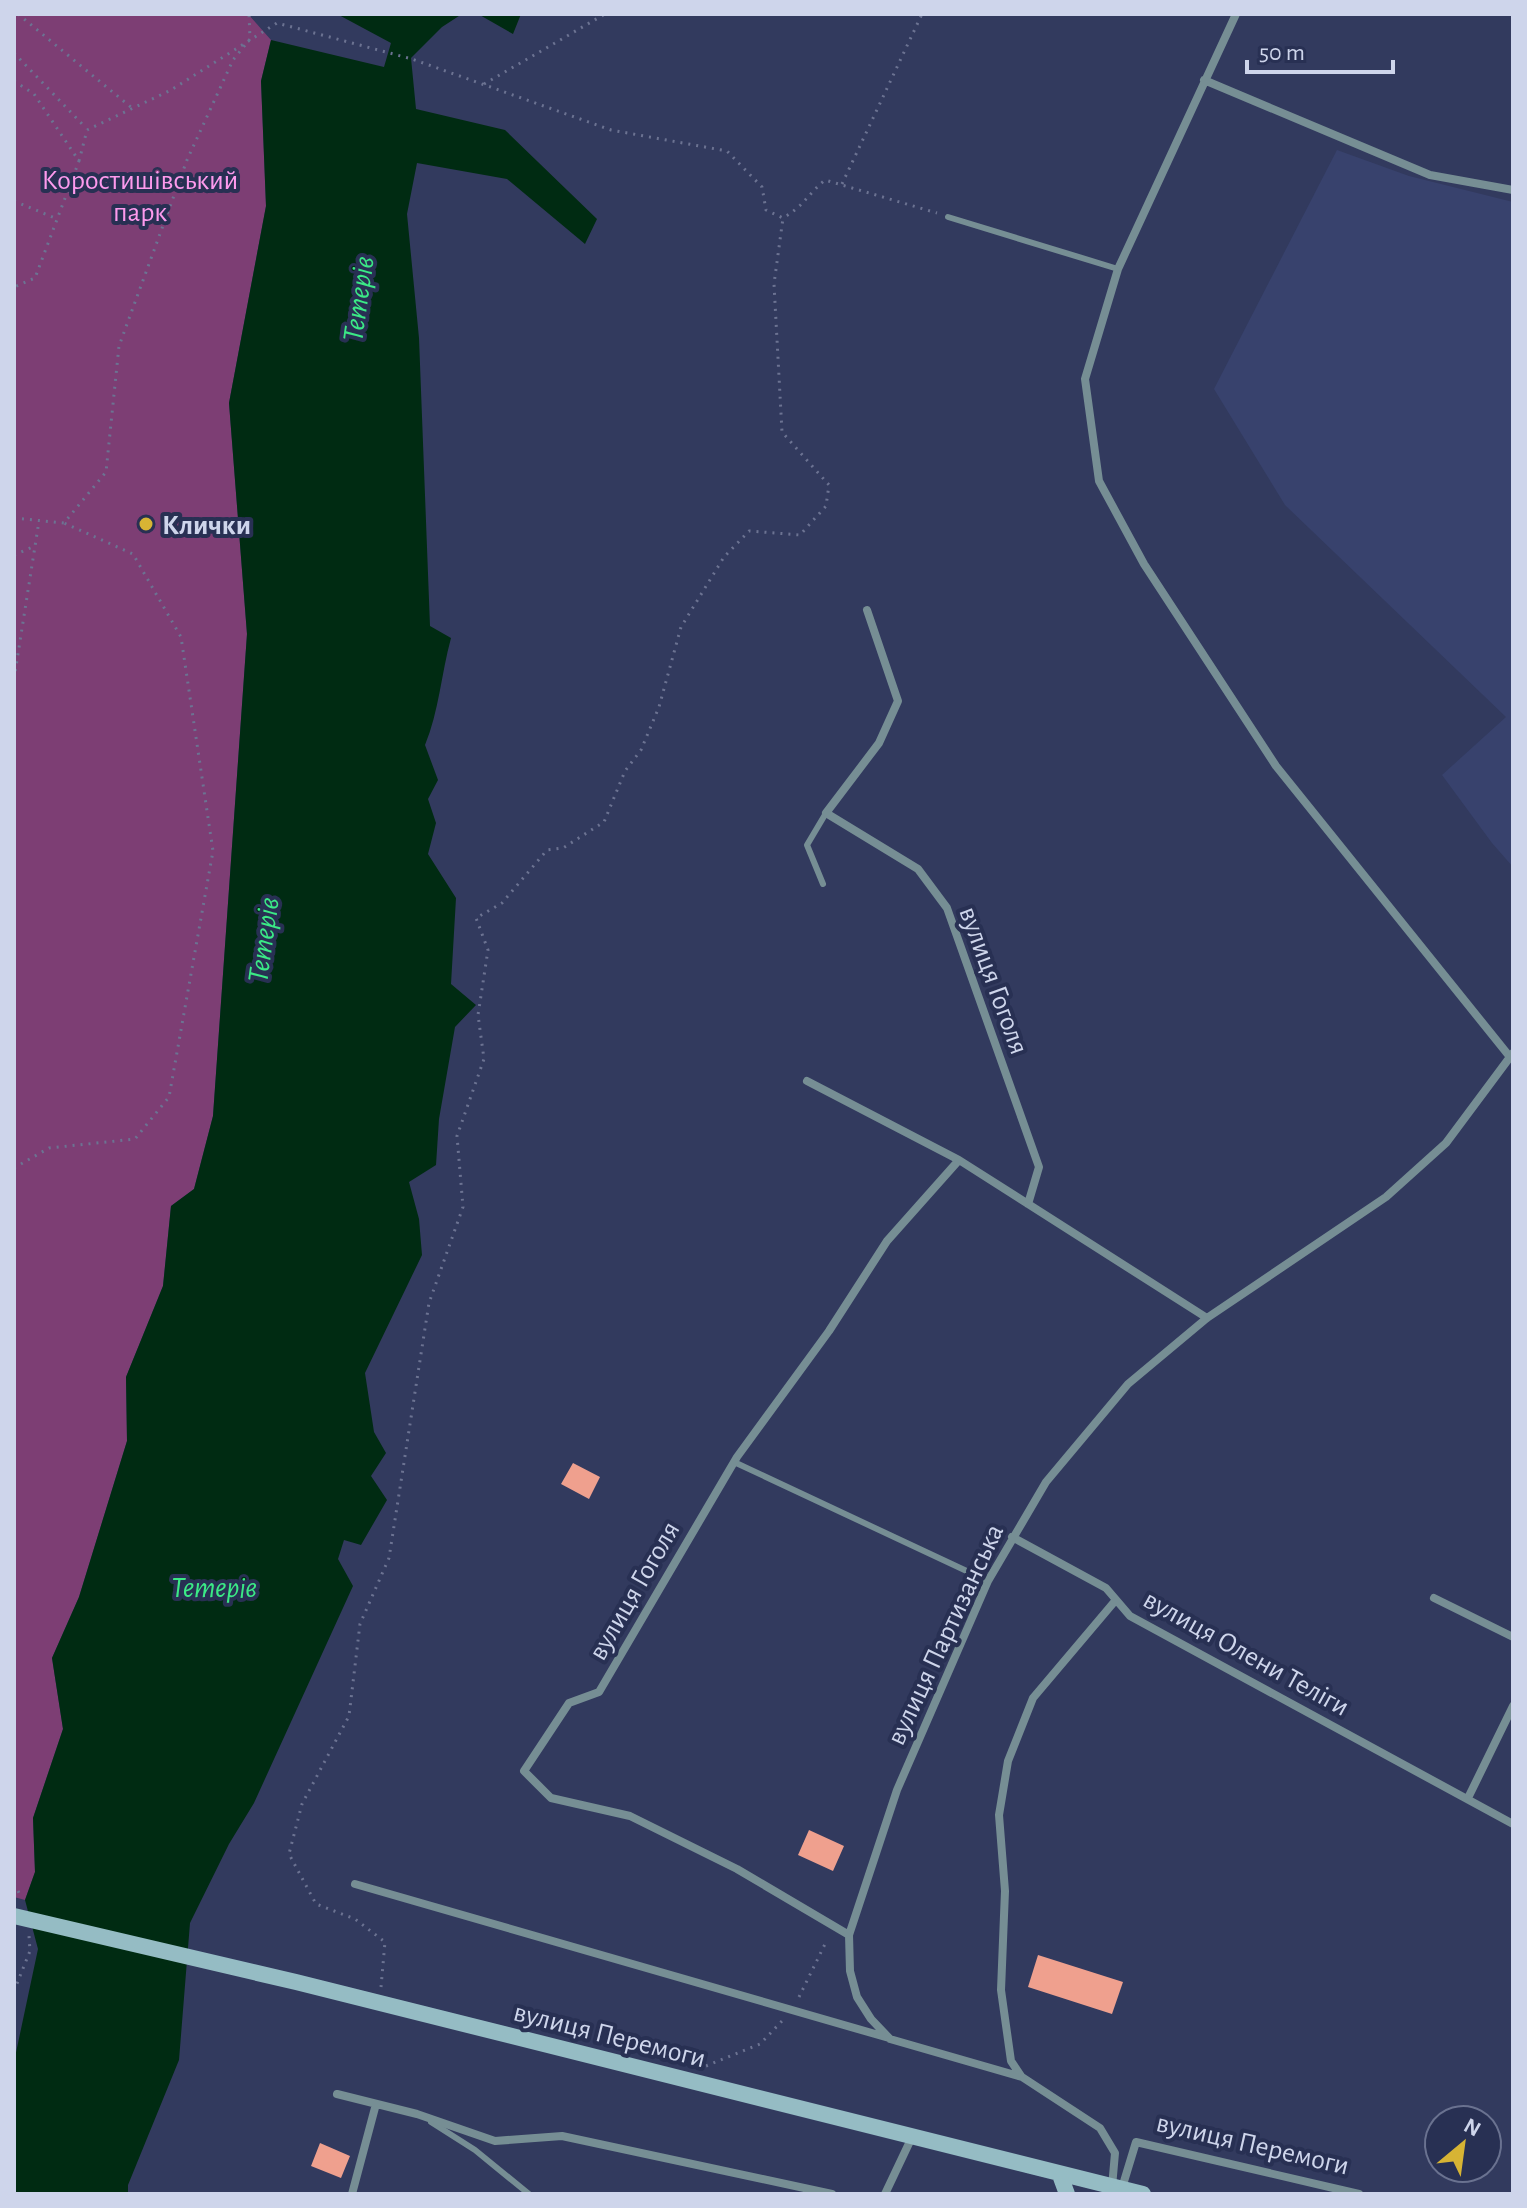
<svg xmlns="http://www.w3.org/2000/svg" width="1527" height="2208" font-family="'Alegreya Sans',sans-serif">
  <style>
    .built { fill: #38426d }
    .green { fill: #7d3e74 }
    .water { fill: #002b12 }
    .building { fill: #efa08e }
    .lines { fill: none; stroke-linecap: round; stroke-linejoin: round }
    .path { stroke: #6c7392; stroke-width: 3; stroke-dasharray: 2 6; stroke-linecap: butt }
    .lane { stroke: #768e94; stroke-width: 6 }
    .street { stroke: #768e94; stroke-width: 8 }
    .secondary { stroke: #95bcc4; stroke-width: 16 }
    .poi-dot { fill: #d7b434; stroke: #283053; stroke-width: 3 }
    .labels { text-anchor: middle; stroke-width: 8; stroke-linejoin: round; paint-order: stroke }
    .park-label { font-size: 28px; fill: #fd9aed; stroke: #283053 }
    .poi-label { font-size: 28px; font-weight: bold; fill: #ced5eb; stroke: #283053; text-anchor: start }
    .street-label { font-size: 28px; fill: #ced5eb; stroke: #283053 }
    .water-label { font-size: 30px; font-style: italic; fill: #3be986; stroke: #283053 }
  </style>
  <rect width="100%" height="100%" fill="#323a5e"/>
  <!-- built -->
  <path class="built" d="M1337,150L1409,176L1513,202V867L1492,843L1442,775L1506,717L1285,505L1214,389Z"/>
  <!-- green -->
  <path class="green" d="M14,14H248L271,40L261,81L266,206L229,403L247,634L213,1116L194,1189L171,1206L163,1286L126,1377L127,1441L79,1597L52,1658L63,1729L33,1818L35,1872L25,1900L14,1897Z"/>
  <!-- water -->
  <path class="water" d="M337,14H462L442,27L411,58L416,109L505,130L597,219L585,244L507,179L417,163L407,214L419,338L430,626L451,638C441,675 439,711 425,745L438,780L428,799L436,823L428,854L456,898L451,984L476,1005L455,1027L439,1119L436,1165L409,1182L419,1219L422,1255L365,1373L374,1432L386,1453L371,1476L387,1500L361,1545L344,1540L338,1559L353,1586L254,1803L229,1844L190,1923L179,2060L128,2185V2194H14V2062L38,1949L25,1900L35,1872L33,1818L63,1729L52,1658L79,1597L127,1441L126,1377L163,1286L171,1206L194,1189L213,1116L247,634L229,403L266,206L261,81L271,40L384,67L391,43Z
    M478,14H521L513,34Z"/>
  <!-- building -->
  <path class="building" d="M573,1463L600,1477L589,1499L561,1484Z
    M809,1830L844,1846L833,1871L798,1855Z
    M1038,1955L1123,1982L1112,2014L1028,1987Z
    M320,2143L350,2156L341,2178L311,2166Z"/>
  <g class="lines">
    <!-- path -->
    <path class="path" d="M18,14L132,108
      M14,53L86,128
      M14,81L34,94L79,161L35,278L14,287
      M484,84L605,14
      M87,130L171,90L277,23L412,59L611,130L727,151L762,187L766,210L783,218C804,206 808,194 825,180L937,213
      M79,161L87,130
      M842,184L922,14
      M14,201L55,218
      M14,518L64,523L106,472L119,346L187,160L233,60L250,39L249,14
      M14,555L35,546
      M14,679L39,521
      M14,1168L49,1148L135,1139L169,1097L213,851L181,637L133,554L64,523
      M14,1884L22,1898
      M381,1987L385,1942L355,1919L316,1904L289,1854L302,1804L349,1716L360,1624L389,1558L429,1303L463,1207L457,1136L484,1059L478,1015L488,950L476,918L502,903L547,850L563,848L604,822L625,771L641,750L659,707L681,627L724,557L749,531L800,535L826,506L829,485L782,432L774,284L783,218
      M14,1991L30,1951L29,1936
      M799,1997L827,1940
      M706,2066L760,2044L783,2020"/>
    <!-- lane -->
    <path class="lane" d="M948,217L1118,269
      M823,884L807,845L826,813
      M734,1462L988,1581
      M431,2122L475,2150L529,2194"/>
    <!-- street -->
    <path class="street" d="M1236,14L1118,269L1085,379L1099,481L1144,564L1276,766L1510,1057
      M1204,80L1430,175L1513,190
      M867,610L898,701L879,743L826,813L918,869L947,908L1039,1167L1028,1204
      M807,1081L959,1160
      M1012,1537L1106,1588L1130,1616L1513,1824
      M1434,1598L1513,1637
      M1468,1798L1513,1706
      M355,1884L889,2038
      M849,1935L737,1869L630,1816L551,1798L524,1771L569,1703L599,1692L737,1457L829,1331L887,1241L959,1160L1207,1318
      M1021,2076L1011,2061L1001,1990L1005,1891L999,1815L1008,1761L1033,1698L1115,1601
      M337,2094L417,2114L495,2141L562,2136L832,2194
      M1112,2187L1115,2153L1100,2128L1022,2077L890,2039L871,2019L857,1997L850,1971L849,1935L897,1790L988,1581L1046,1482L1128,1384L1207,1318L1386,1197L1446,1143L1513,1053
      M1122,2188L1136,2142L1359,2194
      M352,2194L376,2104
      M885,2194L912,2137"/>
    <!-- secondary -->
    <path class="secondary" d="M14,1916L296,1982L1143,2194
      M1060,2175L1067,2194"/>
  </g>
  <!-- markers -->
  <circle class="poi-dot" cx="146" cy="524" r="8"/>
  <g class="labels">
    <!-- park labels -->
    <g class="park-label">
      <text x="140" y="189">Коростишівський<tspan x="140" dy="32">парк</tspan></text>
    </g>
    <!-- poi labels -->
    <g class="poi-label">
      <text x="162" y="534">Клички</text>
    </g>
    <!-- street labels -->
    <g class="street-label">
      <text transform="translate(995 980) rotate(70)" y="10">вулиця Гоголя</text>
      <text transform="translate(633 1590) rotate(-60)" y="10">вулиця Гоголя</text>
      <text transform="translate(944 1634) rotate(-65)" y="10">вулиця Партизанська</text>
      <text transform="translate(1247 1652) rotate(29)" y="10">вулиця Олени Теліги</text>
      <text transform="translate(610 2034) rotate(14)" y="10">вулиця Перемоги</text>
      <text transform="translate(1253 2143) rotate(13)" y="10">вулиця Перемоги</text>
    </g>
    <!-- water labels -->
    <g class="water-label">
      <text transform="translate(358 299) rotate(-82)" y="10">Тетерів</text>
      <text transform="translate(263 940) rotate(-82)" y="10">Тетерів</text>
      <text x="214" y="1597">Тетерів</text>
    </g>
  </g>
  <!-- border -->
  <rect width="1527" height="2208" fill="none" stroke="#ced5eb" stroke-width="32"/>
  <!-- north arrow -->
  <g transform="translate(1463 2144) rotate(29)"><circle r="38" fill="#283053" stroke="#6a7290" stroke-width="2"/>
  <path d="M0-6L14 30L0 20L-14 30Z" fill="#d7b434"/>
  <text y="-12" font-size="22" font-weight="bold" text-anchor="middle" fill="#ced5eb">N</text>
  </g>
  <!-- scale -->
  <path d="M1247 60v12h146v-12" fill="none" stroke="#ced5eb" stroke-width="4"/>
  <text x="1259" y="60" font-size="24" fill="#ced5eb" stroke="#283053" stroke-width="6" paint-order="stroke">50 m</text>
</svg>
